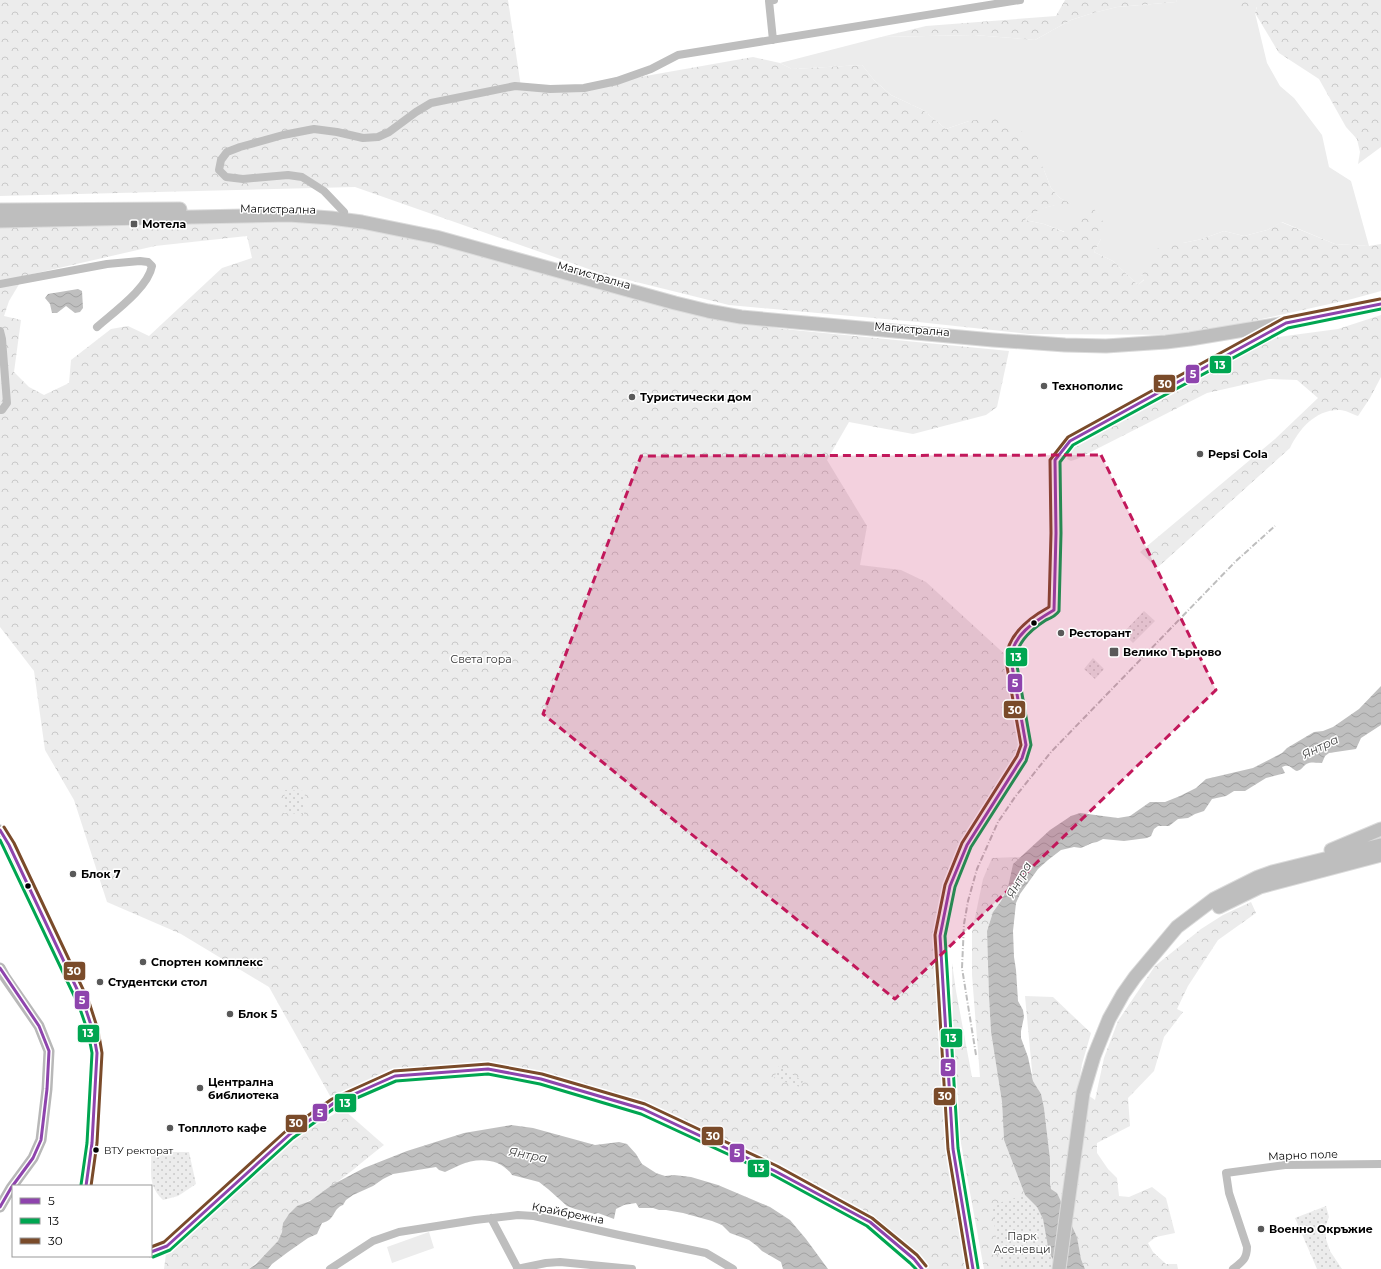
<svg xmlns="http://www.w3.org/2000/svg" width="1381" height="1269" font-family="Montserrat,sans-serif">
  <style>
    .green { fill: #ececec }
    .forest { fill: url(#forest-crowns); fill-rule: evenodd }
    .park { fill: url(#park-dots) }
    .water { fill: url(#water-waves) }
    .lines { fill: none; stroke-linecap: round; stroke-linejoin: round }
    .primary-casing { stroke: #dbdbdb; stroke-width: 15 }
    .street { stroke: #bebebe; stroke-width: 8 }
    .secondary { stroke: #b8b8b8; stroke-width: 11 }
    .primary { stroke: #bebebe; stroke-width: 13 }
    .rail { stroke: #bebebe; stroke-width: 2; stroke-dasharray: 6 2 1 2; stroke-linecap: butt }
    .bus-1-casing { stroke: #fff; stroke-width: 6 }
    .bus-2-casing { stroke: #fff; stroke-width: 6 }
    .bus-3-casing { stroke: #fff; stroke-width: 6 }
    .bus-1 { stroke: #8e44ad; stroke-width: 3 }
    .bus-2 { stroke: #00a651; stroke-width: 3 }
    .bus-3 { stroke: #7a4b2a; stroke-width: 3 }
    .marked { fill: #c2185b; fill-opacity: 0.2; stroke: #c2185b; stroke-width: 3; stroke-dasharray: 8 5; stroke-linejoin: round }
    .poi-dot { fill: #595959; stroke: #fff; stroke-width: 1.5 }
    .bus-dot { fill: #000; stroke: #fff; stroke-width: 1.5 }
    .labels { text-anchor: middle; stroke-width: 3; stroke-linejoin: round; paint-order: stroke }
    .bus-label { font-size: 10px; fill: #000; stroke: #fff; text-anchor: start }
    .street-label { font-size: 11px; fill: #000; stroke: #fff }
    .poi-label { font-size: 11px; font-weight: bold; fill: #000; stroke: #fff; text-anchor: start }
    .park-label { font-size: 11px; fill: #333; stroke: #fff }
    .water-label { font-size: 12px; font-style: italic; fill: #444; stroke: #fff }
    .line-badge { stroke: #fff; stroke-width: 1.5 }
    .badge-label { font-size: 11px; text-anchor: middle; font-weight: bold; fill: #fff }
  </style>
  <defs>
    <pattern id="forest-crowns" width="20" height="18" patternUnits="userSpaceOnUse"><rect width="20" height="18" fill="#ececec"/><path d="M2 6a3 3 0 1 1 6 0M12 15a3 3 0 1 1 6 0" fill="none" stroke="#c9c9c9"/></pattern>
    <pattern id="park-dots" width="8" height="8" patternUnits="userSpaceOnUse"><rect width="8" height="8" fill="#ececec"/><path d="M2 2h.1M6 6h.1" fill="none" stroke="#c9c9c9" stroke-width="1.8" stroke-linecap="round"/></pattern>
    <pattern id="water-waves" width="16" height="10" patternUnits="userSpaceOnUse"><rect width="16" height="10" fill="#bfbfbf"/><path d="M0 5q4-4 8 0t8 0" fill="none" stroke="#a2a2a2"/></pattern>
  </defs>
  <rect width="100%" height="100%" fill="#fff"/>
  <!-- green -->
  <path class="green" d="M1177,0H1238L1257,6L1255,13L1267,63L1280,86L1294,98L1322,135L1329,167L1351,181L1369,246L1335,244L1282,222L1267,230L1244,236L1224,231L1202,239L1183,243L1138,285L1113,261L1094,252L1101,239L1065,232L1044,224L1025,220L1036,210L1059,204H1071L1060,198L1051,188L1044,170L969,121L946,129L923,110L891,95L874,80L862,65L792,69L780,63L881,37L974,35L1035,40L1071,20L1093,13L1117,7L1176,2Z
    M429,1232L434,1248L392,1263L387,1247Z"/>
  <!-- forest -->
  <path class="forest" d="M0,0H508L521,87L550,89L617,81L753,57L780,63L792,69L862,65L874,80L891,95L923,110L946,129L969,121L1002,116L1026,135L1044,170L1051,188L1060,198L1072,204C1055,204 1038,207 1025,220L1044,224L1064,232C1070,217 1078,211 1094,209L1104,223L1101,239L1094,252L1113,261L1138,285L1144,280L1141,267L1161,245L1183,243L1202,239L1224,231L1244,236L1267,230L1281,222L1335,244L1369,246L1381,244V291L1352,299L1190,335L1029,334L918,322L729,305L600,273L355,187L0,196Z
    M1065,0H1177L1176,2L1117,7L1093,13L1071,20L1035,40L974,35L881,37L926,26L1056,16Z
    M1238,0H1381V147L1358,164L1360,152L1357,139L1346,127L1319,79L1279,53L1255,13L1257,7L1250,8L1238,6Z
    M309,221L382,228L539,272L718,317L783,329L1009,351L997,407L986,415L913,434L849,422L827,460L867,526L860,565L901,570L926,582L1011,660L1026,745L967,845L940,936L953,1149L973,1269H922L870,1222L643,1109L488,1069L395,1076L334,1103L269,987L181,934L107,902L74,800L45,750L34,671L0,627V225L118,223L124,226H157L166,223ZM247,236L252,258L222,268L149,336L128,326L111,329L71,360L69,383L44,395L29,387L14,372L21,320L4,316L9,301L24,276L155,246Z
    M1381,315V377L1370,398L1358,416C1352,414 1345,410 1340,410C1316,409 1299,429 1290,448L1157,568L1140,552L1275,439L1318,398L1297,380L1269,379L1207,393L1077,459L1071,461L1067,459L1070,449L1079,442L1250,345L1278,337L1338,329Z
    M1021,857L1013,864L1008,887L1001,901L993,912L987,931L989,997L991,1032L1002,1102L1004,1140L1025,1195L1030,1202L1052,1269H984L960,1138L953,1047L952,963L956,991L972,1077H980L972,975V932L983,879L992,858Z
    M1251,902L1256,913L1218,940L1188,986L1177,1009L1183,1012L1164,1037L1154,1071L1128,1098L1130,1126L1097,1143V1153L1108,1169L1117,1178L1119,1196L1129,1197L1152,1187L1166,1198L1175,1233L1156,1237L1148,1243L1153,1252L1166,1264H1177L1178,1269H1085L1081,1259L1077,1237L1059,1197L1057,1193L1051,1189L1050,1183V1159L1044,1108L1038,1089L1033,1081L1025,996L1053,997L1091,1033L1082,1064L1078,1088L1095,1100L1104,1058L1118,1021L1155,966L1201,929L1223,915Z
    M343,1109L384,1145C363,1161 343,1179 321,1194C311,1201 298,1204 290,1214C282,1222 284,1232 278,1241C272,1249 256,1263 249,1269H164L167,1246L296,1136Z"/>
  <!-- park -->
  <path class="park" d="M1144,611L1155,621L1133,643L1123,633Z
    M1093,658L1104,669L1095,679L1084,669Z
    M285,790L305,791L304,814L283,813Z
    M779,1066L803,1081L800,1087L774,1078Z
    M151,1152H189L196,1184L178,1196L163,1200C147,1184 152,1173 151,1152Z
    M1025,1195L1037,1207L1043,1219L1058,1269H1000L992,1205Z
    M1326,1206L1329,1217L1326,1225V1239L1330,1251L1342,1269H1317L1295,1218Z"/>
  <!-- water -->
  <path class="water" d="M78,289L82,291L83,308L80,312L75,313L66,306L57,313H52L50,304L45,298L48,294Z
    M1381,686V725L1361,738L1356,749L1329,753L1325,756L1322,763C1316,763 1310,761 1305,765C1302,768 1301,770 1297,771C1291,769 1290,763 1282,767L1285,773L1266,778L1245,791H1234L1226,796L1212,799L1204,811L1195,814L1188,818L1178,819L1169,826H1158L1154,829L1151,836L1147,838L1124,841L1103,839L1097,842L1092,843L1081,848L1074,847L1061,850L1048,860L1038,869L1020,894L1016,903L1013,931L1014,957L1016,970L1018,1001L1023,1010L1024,1017L1021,1031V1038L1028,1057L1033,1081L1041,1094L1044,1108L1050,1159V1183L1051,1189L1057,1193L1059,1197L1077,1237L1081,1259L1085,1269H1058L1049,1252L1043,1219L1037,1207L1025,1195L1004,1140L1002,1102L991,1032L989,997L987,931L993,912L1001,901L1008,887L1013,864L1050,830L1071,816L1080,813L1118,818L1130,816L1150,802H1165L1180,796L1196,788L1206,779L1253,768L1282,753L1287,748L1314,732L1323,731L1333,727L1359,709Z
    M511,1125L533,1128L595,1145L619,1142L627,1144L636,1154L642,1164L656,1173L665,1176L674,1175L691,1177L718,1185L770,1207L790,1220L806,1239L828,1269H783L781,1262L762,1251L757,1246L749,1240L730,1233L722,1225L712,1221L683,1213L666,1210H659L653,1208H639L636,1203L624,1205L616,1209L614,1219L598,1213L595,1214L575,1209L567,1206L548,1189L539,1182L512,1175C501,1158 477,1157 460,1165C455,1167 450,1170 445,1172L439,1170L436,1167L393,1174L383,1179L373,1186L353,1195L346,1200L343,1205C332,1209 336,1220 322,1223L317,1234L308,1238L288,1252L272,1264L268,1269H249L256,1264L278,1241L282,1232L283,1223L289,1214L297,1206L310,1201L332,1185L364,1168L407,1151L464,1133Z"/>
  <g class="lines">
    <defs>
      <path id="primary" d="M0,210L180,209
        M0,221L289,215L331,218L362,222L436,237L675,303L708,311L741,317L993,340L1065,345L1106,346L1166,342L1190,339L1286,323L1381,304
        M1331,850L1381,829
        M1219,907L1260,887L1381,855
        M1059,1269L1083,1093L1094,1056L1109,1019L1123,994L1135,977L1177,927L1214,899L1258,877L1272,872L1381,845"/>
    </defs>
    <!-- primary casing -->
    <use href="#primary" class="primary-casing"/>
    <!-- street -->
    <path class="street" d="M773,40L769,1L774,0
      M344,212L324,191L302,177L288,175L243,179L226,177L219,170L221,160L227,152L240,147L283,135L314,129L337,132L363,138L378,137L389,132L416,112L431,103L515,86L550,89L584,88L617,81L651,69L678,55L1020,0
      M0,284L107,264L140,261L148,262L152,266C148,288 114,312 97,327
      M0,331L2,339L7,403L2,410H0
      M491,1218L518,1269
      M330,1269L373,1241L399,1232L475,1220L518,1215L534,1216L619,1235L706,1253L733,1269
      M517,1269L546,1263L560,1262L632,1269
      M1233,1269C1242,1262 1247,1259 1247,1247L1229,1193L1226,1173L1285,1165L1381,1164"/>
    <!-- secondary -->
    <path class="secondary" d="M0,830L9,845L84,1004L93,1031L97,1053L92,1143L86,1186
      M0,968L5,977L39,1026L49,1051L47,1089L41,1140L33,1158L11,1188L0,1207
      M151,1252L167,1246L290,1134L334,1103L395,1076L488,1069L541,1079L643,1109L775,1171L870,1222L914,1259L922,1269
      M973,1269L953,1149L940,936L950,886L967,845L1022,758L1026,745L1011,660C1011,656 1011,651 1013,648C1019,631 1039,618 1054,610L1056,533L1055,460L1070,441L1282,325"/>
    <!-- primary -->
    <use href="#primary" class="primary"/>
    <!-- rail -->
    <path class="rail" d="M976,1055L962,968L964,924L968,901L977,869L998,822L1015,797L1051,752L1236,561L1275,526"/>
    <defs>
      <path id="bus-1" d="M0,830L9,845L84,1004L93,1031L97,1053L92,1143L86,1186
        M0,968L39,1026L49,1051L47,1089L41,1140L33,1158L11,1188L0,1207
        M151,1252L167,1246L290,1134L334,1103L395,1076L488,1069L541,1079L643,1109L775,1171L870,1222L914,1259L922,1269
        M973,1269L953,1149L940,936L950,886L967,845L1022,758L1026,745L1011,660C1011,636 1035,621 1054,610L1056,533L1055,460L1070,441L1286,323L1381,304"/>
      <path id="bus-2" d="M0,840L79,1006L88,1032L92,1053L87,1143L81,1185
        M153,1257L170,1250L293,1138L336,1107L396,1081L488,1074L540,1084L641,1114L773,1175L867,1226L910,1263L916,1269
        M978,1268L958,1148L945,936L955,887L971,847L1026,761L1031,745L1016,660C1016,642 1032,629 1046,620C1051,618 1056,616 1059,611L1061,533L1060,462L1073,445L1288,328L1381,309"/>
      <path id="bus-3" d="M4,827L14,843L89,1002L98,1030L102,1053L97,1143L91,1186
        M151,1247L164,1242L287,1130L332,1099L394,1071L488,1064L542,1074L645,1104L777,1166L872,1218L917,1255L926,1266
        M968,1269L948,1149L935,935L945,885L962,843L1017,756L1021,745L1006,661C1006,635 1029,618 1049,607L1051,533L1050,460L1068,437L1284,318L1380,299"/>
    </defs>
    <!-- bus-1 casing -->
    <use href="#bus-1" class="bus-1-casing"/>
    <!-- bus-2 casing -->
    <use href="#bus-2" class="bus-2-casing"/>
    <!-- bus-3 casing -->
    <use href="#bus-3" class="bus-3-casing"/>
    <!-- bus-1 -->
    <use href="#bus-1" class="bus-1"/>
    <!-- bus-2 -->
    <use href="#bus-2" class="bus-2"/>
    <!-- bus-3 -->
    <use href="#bus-3" class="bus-3"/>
  </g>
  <!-- marked area -->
  <path class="marked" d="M1101,455L1216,690L895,999L543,714L641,456Z"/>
  <!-- markers -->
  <g class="poi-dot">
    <rect x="130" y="220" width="8" height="8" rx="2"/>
    <circle cx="1044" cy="386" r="4"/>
    <circle cx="632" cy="397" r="4"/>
    <circle cx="1200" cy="454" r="4"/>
    <circle cx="1061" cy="633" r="4"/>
    <rect x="1109" y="647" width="10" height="10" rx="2"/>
    <circle cx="73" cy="874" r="4"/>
    <circle cx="143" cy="962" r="4"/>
    <circle cx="100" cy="982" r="4"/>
    <circle cx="230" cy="1014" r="4"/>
    <circle cx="200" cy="1088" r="4"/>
    <circle cx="170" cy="1128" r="4"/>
    <circle cx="1261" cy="1229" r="4"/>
  </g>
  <g class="bus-dot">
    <circle cx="1034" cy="623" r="3.5"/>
    <circle cx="28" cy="886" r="3.5"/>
    <circle cx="96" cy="1150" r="3.5"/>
  </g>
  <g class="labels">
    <!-- bus labels -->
    <g class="bus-label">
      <text x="104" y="1154">ВТУ ректорат</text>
    </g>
    <!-- street labels -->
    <g class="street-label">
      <text transform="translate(278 209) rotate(1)" y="4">Магистрална</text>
      <text transform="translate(594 275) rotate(16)" y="4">Магистрална</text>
      <text transform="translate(912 329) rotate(5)" y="4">Магистрална</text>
      <text transform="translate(1303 1155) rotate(-2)" y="4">Марно поле</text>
      <text transform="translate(568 1213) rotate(11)" y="4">Крайбрежна</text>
    </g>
    <!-- poi labels -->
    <g class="poi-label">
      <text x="142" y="228">Мотела</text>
      <text x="1052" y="390">Технополис</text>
      <text x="640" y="401">Туристически дом</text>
      <text x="1208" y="458">Pepsi Cola</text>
      <text x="1069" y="637">Ресторант</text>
      <text x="1123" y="656">Велико Търново</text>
      <text x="81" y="878">Блок 7</text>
      <text x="151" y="966">Спортен комплекс</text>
      <text x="108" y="986">Студентски стол</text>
      <text x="238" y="1018">Блок 5</text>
      <text x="208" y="1086">Централна<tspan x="208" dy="13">библиотека</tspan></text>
      <text x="178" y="1132">Топллото кафе</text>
      <text x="1269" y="1233">Военно Окръжие</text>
    </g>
    <!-- park labels -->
    <g class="park-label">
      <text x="481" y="663">Света гора</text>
      <text x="1022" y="1240">Парк<tspan x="1022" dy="13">Асеневци</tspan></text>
    </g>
    <!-- water labels -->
    <g class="water-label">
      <text transform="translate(1320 747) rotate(-26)" y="4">Янтра</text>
      <text transform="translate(1019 880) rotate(-61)" y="4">Янтра</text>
      <text transform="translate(528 1155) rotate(11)" y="4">Янтра</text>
    </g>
  </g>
  <g class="line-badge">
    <rect x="1209" y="355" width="23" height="19" rx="4" fill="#00a651"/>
    <rect x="1185" y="364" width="15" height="20" rx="4" fill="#8e44ad"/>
    <rect x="1153" y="374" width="23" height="19" rx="4" fill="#7a4b2a"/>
    <rect x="1005" y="647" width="23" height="20" rx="4" fill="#00a651"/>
    <rect x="1007" y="673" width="16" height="20" rx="4" fill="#8e44ad"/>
    <rect x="1003" y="700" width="23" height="19" rx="4" fill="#7a4b2a"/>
    <rect x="63" y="961" width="23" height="20" rx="4" fill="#7a4b2a"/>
    <rect x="74" y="990" width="16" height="20" rx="4" fill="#8e44ad"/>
    <rect x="77" y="1024" width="23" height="19" rx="4" fill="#00a651"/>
    <rect x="940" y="1028" width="23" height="20" rx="4" fill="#00a651"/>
    <rect x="940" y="1058" width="16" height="19" rx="4" fill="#8e44ad"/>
    <rect x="933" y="1087" width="23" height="19" rx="4" fill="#7a4b2a"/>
    <rect x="334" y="1093" width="23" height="20" rx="4" fill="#00a651"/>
    <rect x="312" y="1103" width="16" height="19" rx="4" fill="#8e44ad"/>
    <rect x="285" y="1114" width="23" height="19" rx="4" fill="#7a4b2a"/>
    <rect x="701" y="1126" width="23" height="20" rx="4" fill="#7a4b2a"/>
    <rect x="729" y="1143" width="16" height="20" rx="4" fill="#8e44ad"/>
    <rect x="747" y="1159" width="23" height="19" rx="4" fill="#00a651"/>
  </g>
  <g class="badge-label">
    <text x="1220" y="369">13</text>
    <text x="1193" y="378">5</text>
    <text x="1165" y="388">30</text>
    <text x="1016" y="661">13</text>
    <text x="1015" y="687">5</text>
    <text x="1015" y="714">30</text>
    <text x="74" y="975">30</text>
    <text x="82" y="1004">5</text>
    <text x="88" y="1037">13</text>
    <text x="951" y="1042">13</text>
    <text x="948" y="1071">5</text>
    <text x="945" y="1100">30</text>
    <text x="345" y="1107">13</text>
    <text x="320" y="1117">5</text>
    <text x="296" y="1127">30</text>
    <text x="713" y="1140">30</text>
    <text x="737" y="1157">5</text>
    <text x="759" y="1172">13</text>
  </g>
  <!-- legend -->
  <rect x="12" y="1185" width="140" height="72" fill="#ffffff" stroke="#999999"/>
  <rect x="20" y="1198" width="20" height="6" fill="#8e44ad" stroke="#999999"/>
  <text x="48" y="1205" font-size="12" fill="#000000">5</text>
  <rect x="20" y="1218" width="20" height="6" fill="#00a651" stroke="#999999"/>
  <text x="48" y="1225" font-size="12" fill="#000000">13</text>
  <rect x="20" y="1238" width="20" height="6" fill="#7a4b2a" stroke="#999999"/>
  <text x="48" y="1245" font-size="12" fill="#000000">30</text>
</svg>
